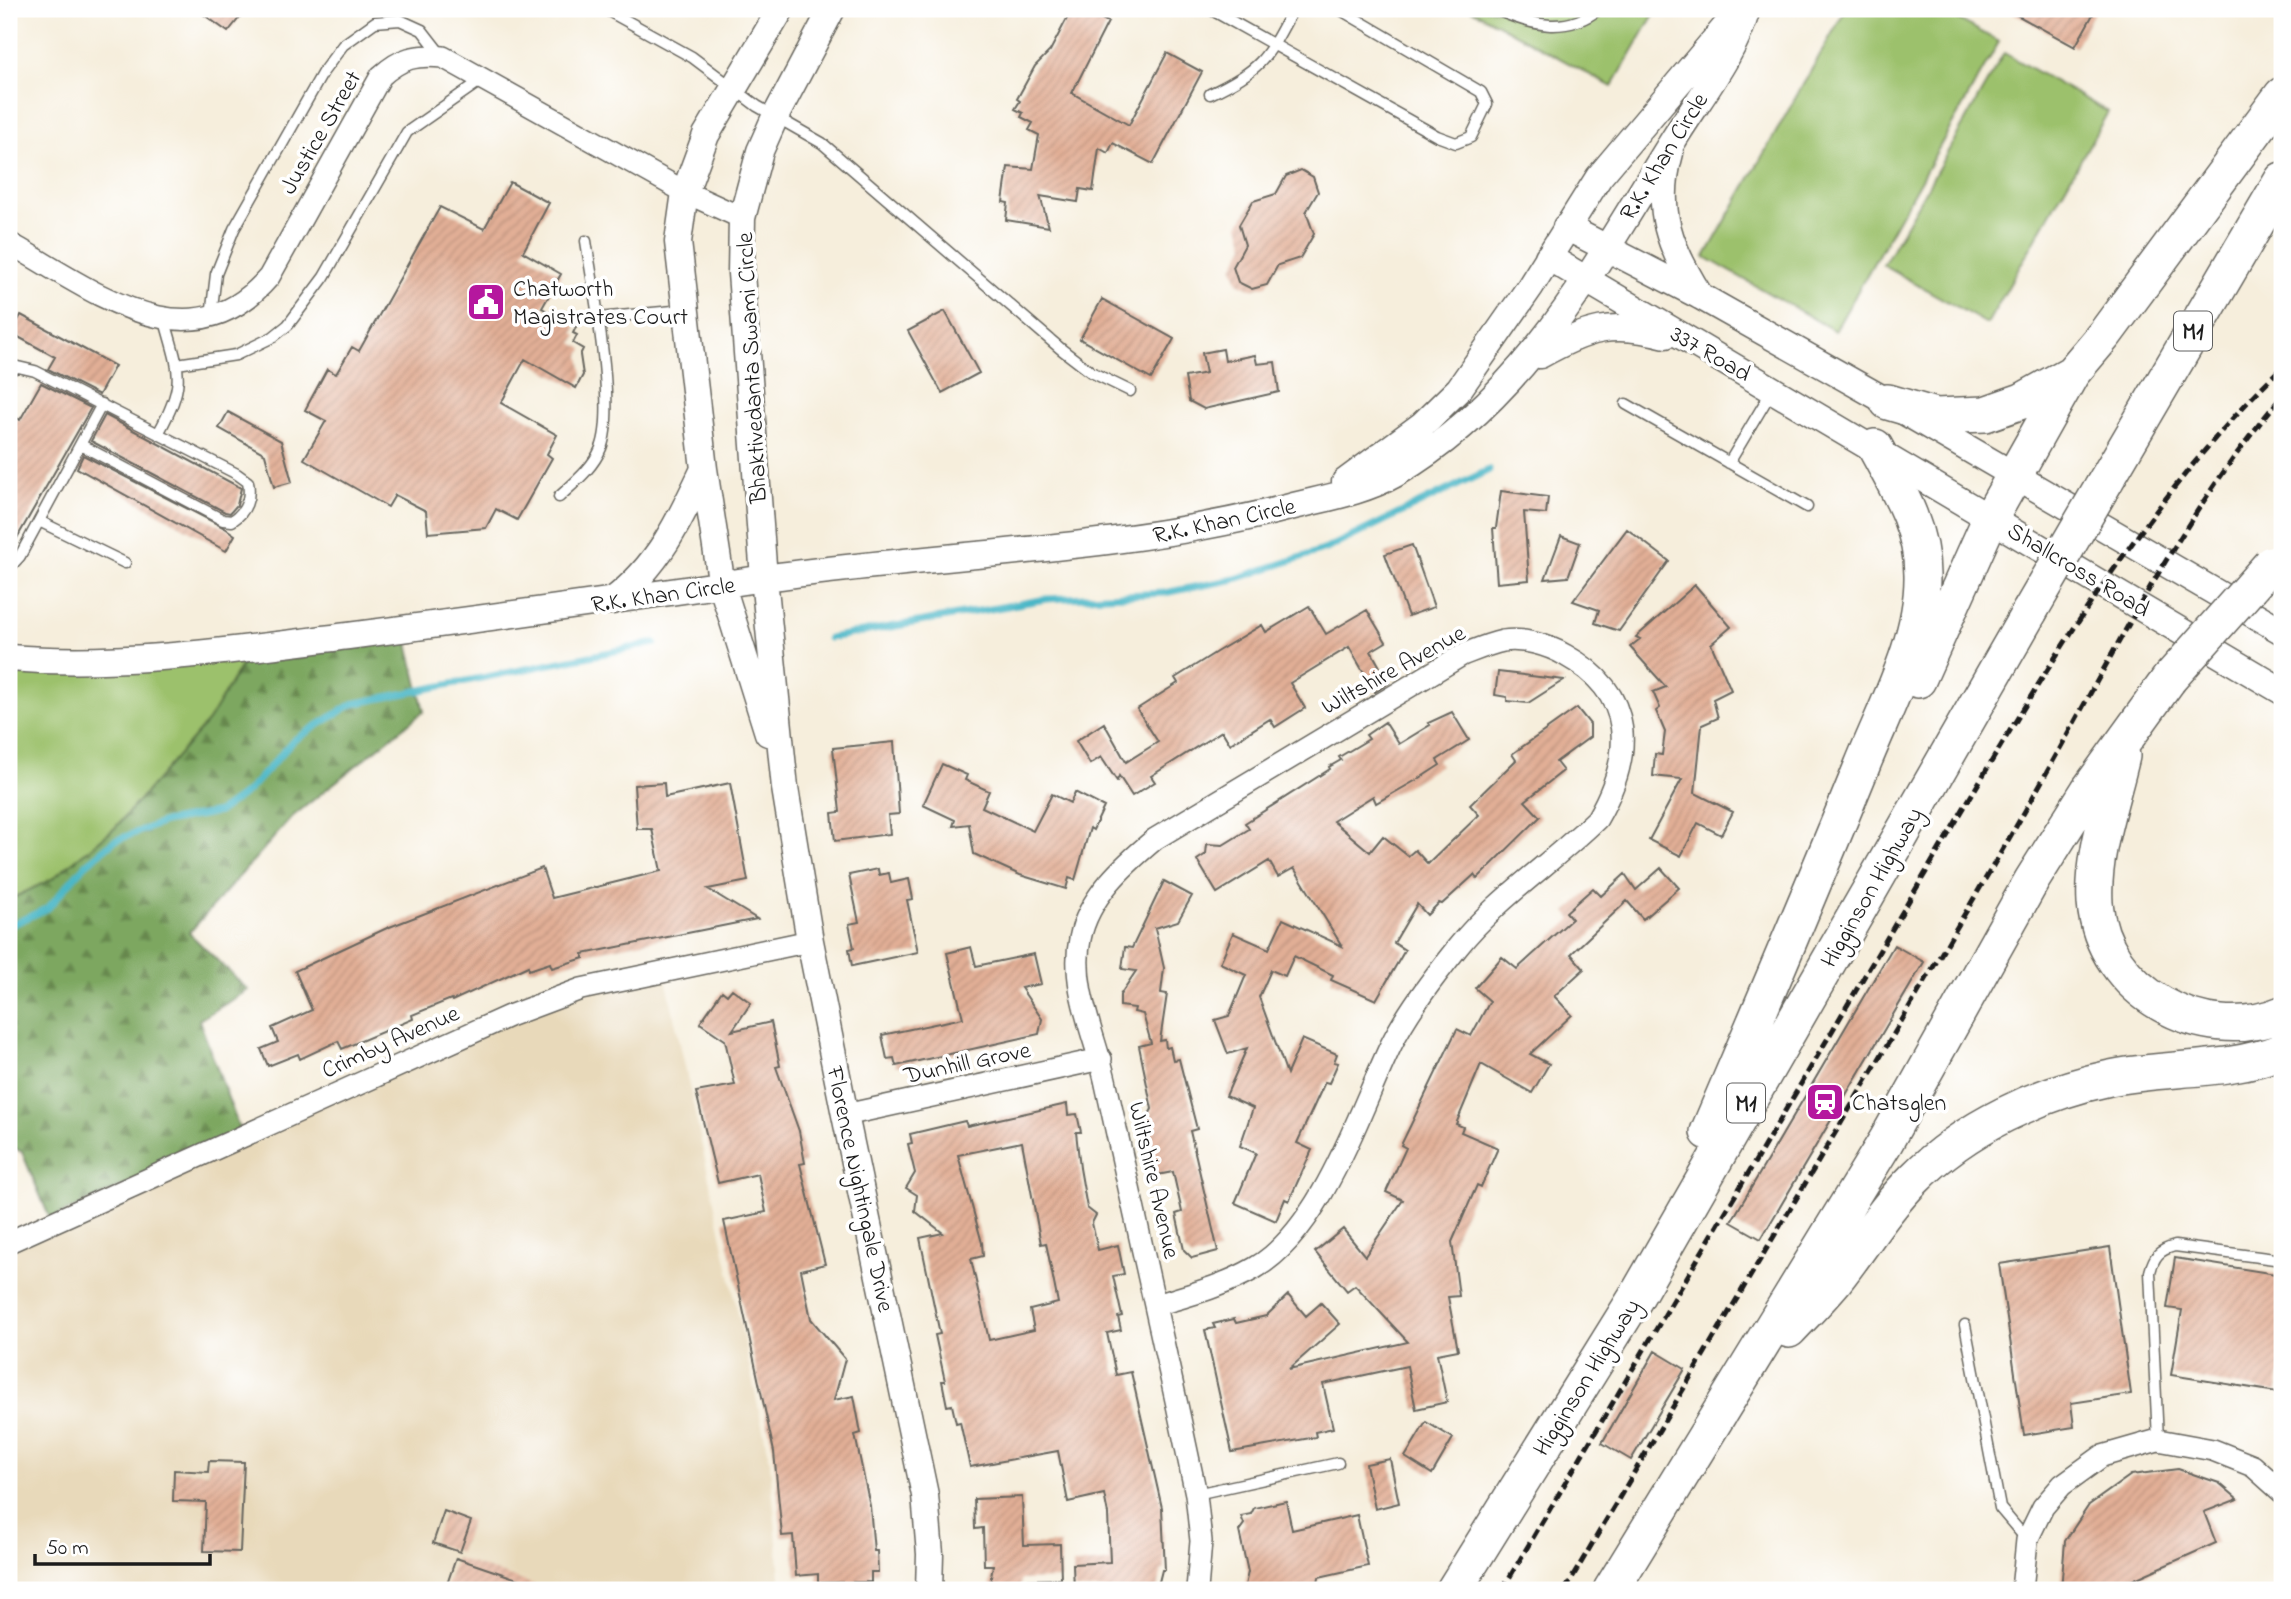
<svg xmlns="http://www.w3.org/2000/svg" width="2291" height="1599" font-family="'Indie Flower',sans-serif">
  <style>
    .built { fill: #e8d9ba }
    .green { fill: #9cc16c; stroke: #5c6e44; stroke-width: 2 }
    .forest { fill: url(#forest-firs); stroke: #4c623e; stroke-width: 2 }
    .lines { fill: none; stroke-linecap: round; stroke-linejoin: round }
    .stream { stroke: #4bb7c7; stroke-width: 7 }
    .building { fill: url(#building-hatch); fill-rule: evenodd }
    .service-casing { stroke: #68665f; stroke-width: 13 }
    .minor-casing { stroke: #68665f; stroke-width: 24 }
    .tertiary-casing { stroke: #68665f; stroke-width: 29 }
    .trunk-casing { stroke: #68665f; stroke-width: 38 }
    .service { stroke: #fff; stroke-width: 10 }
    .minor { stroke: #fff; stroke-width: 21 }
    .tertiary { stroke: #fff; stroke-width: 26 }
    .trunk { stroke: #fff; stroke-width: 35 }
    .rail { stroke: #1c1c1c; stroke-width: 5; stroke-dasharray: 10 5; stroke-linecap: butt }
    .trunk-bridge-casing { stroke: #68665f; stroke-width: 38; stroke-linecap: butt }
    .trunk-bridge { stroke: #fff; stroke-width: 35 }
    .labels { text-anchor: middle; stroke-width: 7; stroke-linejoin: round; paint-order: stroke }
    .shield { fill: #fff; stroke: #606060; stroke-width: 2 }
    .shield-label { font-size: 23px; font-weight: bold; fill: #1c1c1c }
    .street-label { font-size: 24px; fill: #1c1c1c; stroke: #fff }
    .poi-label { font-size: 24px; fill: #1c1c1c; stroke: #fff; text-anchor: start }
  </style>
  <defs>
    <pattern id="forest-firs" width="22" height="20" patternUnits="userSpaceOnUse" patternTransform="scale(1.75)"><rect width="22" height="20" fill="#7da760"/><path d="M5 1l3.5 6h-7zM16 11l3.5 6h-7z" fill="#66874e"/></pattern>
    <pattern id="building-hatch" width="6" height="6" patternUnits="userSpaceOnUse" patternTransform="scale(1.75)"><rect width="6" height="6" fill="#e2af96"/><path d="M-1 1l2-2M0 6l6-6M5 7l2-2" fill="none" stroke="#c19681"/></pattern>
  </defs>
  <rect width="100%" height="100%" fill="#fff"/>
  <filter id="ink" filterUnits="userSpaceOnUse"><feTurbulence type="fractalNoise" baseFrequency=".0143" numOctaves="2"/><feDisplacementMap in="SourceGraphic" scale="14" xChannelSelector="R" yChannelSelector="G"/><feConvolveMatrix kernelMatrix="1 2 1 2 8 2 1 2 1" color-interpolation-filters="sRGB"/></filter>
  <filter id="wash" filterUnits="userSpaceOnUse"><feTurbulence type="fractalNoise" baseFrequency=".00686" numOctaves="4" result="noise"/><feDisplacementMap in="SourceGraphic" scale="28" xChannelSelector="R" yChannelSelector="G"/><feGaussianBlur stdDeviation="1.57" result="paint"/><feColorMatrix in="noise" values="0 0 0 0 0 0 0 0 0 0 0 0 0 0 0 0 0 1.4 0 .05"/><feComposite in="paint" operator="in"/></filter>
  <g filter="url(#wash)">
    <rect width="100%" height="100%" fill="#f6eedc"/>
    <!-- built -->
    <path class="built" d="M664,969L770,1462L781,1590H9V1240L509,1014Z"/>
    <!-- green -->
    <path class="green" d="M1470,9H1657L1612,87Z
      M1846,9H1940L1999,42L1835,331L1705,257Z
      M2004,53L2108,112L1987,324L1883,265Z
      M250,651L208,721L115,828L52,879L9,900V660Z"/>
    <!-- forest -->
    <path class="forest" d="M405,630L424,711L292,817L189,933L248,990L199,1020L241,1133L50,1219L22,1152L9,1145V900L52,879L115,828L208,721L250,651Z"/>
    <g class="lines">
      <!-- stream -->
      <path class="stream" d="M829,638L1046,599L1164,593L1235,579L1326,549L1489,470
        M9,926L48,908L85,865L114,841L164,822L219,812L247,792L294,740L352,704L655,643"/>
    </g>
    <g id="blocks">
      <!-- building -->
      <path class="building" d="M196,9H230L240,17L228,32Z
        M1072,9H1083L1108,22L1072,93L1129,125L1167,53L1202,72L1153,164L1113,143L1108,153L1099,148L1093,191L1080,189L1078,202L1040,196L1049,227L1006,220L1008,203L1003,202L1008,167L1033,169L1039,135L1029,130L1033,123L1021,117L1023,113L1015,109L1020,101L1017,99L1035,66L1050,51Z
        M2006,9H2096L2075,47Z
        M1301,170L1313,177L1318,192L1306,212L1314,234L1300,258L1278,265L1267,285L1252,289L1238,282L1233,267L1245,245L1239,225L1253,201L1276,194L1286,176Z
        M510,182L549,203L523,252L561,274L542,308L576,327L573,333L577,335L573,343L583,349L580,355L583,375L576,388L525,359L501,403L557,435L547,454L552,458L517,520L496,509L486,528L428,533L426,511L395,495L388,507L304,459L326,421L305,410L327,369L336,374L352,347L359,351L440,207L484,229Z
        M1102,299L1174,339L1151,379L1080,339Z
        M945,311L979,373L942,393L908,331Z
        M21,315L115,366L99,395L48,369L55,357L11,333Z
        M1223,349L1225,361L1255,355L1257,364L1275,362L1279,392L1204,409L1189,401L1185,377L1206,373L1202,353Z
        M41,383L91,408L9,552V414L20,420Z
        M228,412L281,441L292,482L274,487L265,454L219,428Z
        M105,415L241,488L237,505L230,513L225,512L91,441Z
        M83,455L225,528L235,535L226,551L77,468Z
        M1501,491L1548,497L1546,514L1524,512L1529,580L1497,583L1493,528H1496Z
        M1627,529L1669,561L1619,631L1595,623L1599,610L1573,601Z
        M1561,536L1580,543L1568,577L1545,579Z
        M1412,545L1434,607L1408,616L1385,554Z
        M1695,585L1731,627L1711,644L1731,690L1713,699L1718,718L1702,725L1695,793L1733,812L1721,835L1698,823L1681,856L1649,840L1682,779L1653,776L1655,754L1662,755L1665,732L1656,711L1660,708L1653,692L1666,687L1630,647L1640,639L1636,637Z
        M1309,606L1326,634L1367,610L1386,642L1371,651L1389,683L1375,692L1349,647L1290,683L1305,708L1275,727L1270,719L1230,744L1222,731L1151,776L1155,782L1132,796L1119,776L1117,781L1101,757L1090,764L1076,741L1104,723L1126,762L1158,742L1137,709L1178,683L1175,678L1218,651L1262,625L1266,632Z
        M1498,672L1564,680L1528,703L1507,701V697L1495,695Z
        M1577,708L1590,724V737L1556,762L1563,771L1525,801L1540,817L1477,879L1474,875L1442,904L1439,903L1427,915L1417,904L1394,943L1405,950L1376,1000L1331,980L1333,975L1294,956L1285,976L1271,970L1259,997L1287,1074L1302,1039L1337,1054L1334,1062L1338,1063L1329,1083L1325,1082L1297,1143L1312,1150L1289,1201L1285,1199L1276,1221L1235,1203L1256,1153L1240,1146L1253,1108L1226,1096L1247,1048L1228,1054L1215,1020L1229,1016L1246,975L1220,963L1233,933L1269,949L1283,919L1342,946L1294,868L1278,877L1269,861L1217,893L1197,860L1206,854L1207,844L1223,845L1249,829L1245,823L1330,769L1329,767L1341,760L1339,757L1369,739L1366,735L1385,722L1399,744L1430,725L1428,723L1452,712L1469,740L1437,760L1440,765L1420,778L1376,803L1373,796L1333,821L1370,852L1383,836L1408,856L1415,850L1428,864L1479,815L1470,805L1516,760L1512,754Z
        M894,742L899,814L888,815L890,834L835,841L832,813L840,812L833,748Z
        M942,764L967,775L965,780L989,791L982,807L1033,831L1052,794L1070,803L1075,792L1104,807L1093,830L1090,828L1075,880L1069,878L1066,889L1020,875L974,854L969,824L953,826L955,820L923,805Z
        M664,783L665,797L730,783L748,881L708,889L757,919L583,954L584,958L552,968L550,963L529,970L528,966L452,1001L451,999L412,1015L413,1019L342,1049L338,1041L300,1059L298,1054L268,1066L261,1049L278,1042L272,1028L312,1010L295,971L387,928L542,868L552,898L661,871L652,829H637L634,785Z
        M1661,868L1679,888L1643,919L1627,901L1571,954L1584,969L1554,996L1572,1015L1530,1054L1549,1064L1532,1093L1481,1064L1456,1124L1463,1127L1461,1132L1498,1148L1481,1187L1477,1185L1452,1242L1459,1296L1448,1297L1458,1350L1437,1354L1447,1402L1416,1409L1407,1366L1323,1384L1333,1428L1315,1432L1316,1437L1232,1452L1205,1330L1215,1328L1213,1324L1234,1319L1236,1323L1266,1316L1288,1295L1306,1316L1321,1303L1340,1324L1289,1369L1408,1342L1355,1285L1347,1291L1315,1252L1343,1229L1365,1256L1403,1200L1386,1192L1406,1148L1401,1145L1457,1029L1471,1036L1490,1001L1475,988L1502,957L1517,969L1572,919L1566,912L1593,888L1601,896L1625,874L1636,890Z
        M878,869L879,875L889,873L891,883L909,879L913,899L907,900L918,952L852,966L849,949L854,948L849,924L859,922L849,875Z
        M1164,881L1192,896L1178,921L1155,928L1164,968L1161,993L1167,994L1160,1041L1165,1040L1166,1048L1170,1047L1173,1060L1179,1059L1197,1129L1190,1131L1218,1251L1192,1258L1184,1250L1176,1214L1182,1212L1173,1172L1157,1175L1145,1122L1152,1109L1139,1046L1151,1043L1143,1014L1134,1012L1135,1008L1120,1006V995L1136,971L1122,969L1125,947L1132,948Z
        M1894,945L1924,962L1761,1239L1731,1222Z
        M971,947L976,966L1034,954L1041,984L1021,988L1042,1019L1039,1034L896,1066L894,1058L887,1059L882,1035L963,1018L947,953Z
        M732,989L751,1003L732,1031L771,1022L780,1066L776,1067L799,1131L805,1163L800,1164L825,1264L801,1270L811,1319L845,1359L834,1400L854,1396L861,1433L855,1435L870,1506L874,1551H877L878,1572H871V1582L818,1583V1574L796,1576L793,1535L782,1536L774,1452L724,1221L766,1212L758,1174L718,1183L696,1092L735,1085L725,1040L700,1023L722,991L727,995Z
        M1067,1104L1068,1115L1077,1114L1081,1132H1076L1080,1168L1087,1208L1096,1215L1092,1223L1098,1250L1118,1245L1124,1274L1113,1276L1122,1316L1118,1317L1121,1330L1107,1333L1116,1375L1131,1372L1162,1508L1165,1570H1162L1157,1590H1074L1073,1564L1110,1562L1108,1514L1104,1494L1068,1502L1058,1451L970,1467L960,1422L956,1423L952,1405L947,1406L942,1381H945L935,1335L940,1334L920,1238L943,1233L915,1211L917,1195L906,1188L915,1173L908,1144L912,1143L910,1134L965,1121L967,1126ZM1022,1142L1041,1244L1046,1243L1058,1303L1030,1310L1034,1330L989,1340L971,1259L983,1256L982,1243L958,1155Z
        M2110,1247L2131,1394L2071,1403L2074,1427L2024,1435L1999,1264Z
        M2175,1258L2282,1275V1362L2277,1392L2171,1375L2182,1310L2167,1308Z
        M1655,1351L1685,1369L1631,1460L1602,1443Z
        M1426,1422L1453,1438L1432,1474L1405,1457Z
        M1390,1459L1399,1503L1375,1509L1366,1464Z
        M209,1461L244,1462L240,1552L204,1551L206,1502L173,1501L174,1470L208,1472Z
        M2178,1469L2219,1483L2238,1499L2204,1512L2216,1543L2110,1590H2061L2065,1541L2089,1505L2131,1475Z
        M1022,1497L1024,1545L1060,1544L1061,1579L1021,1580L1019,1590H989L993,1565H984L983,1528L975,1529L974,1499Z
        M1286,1501L1292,1530L1357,1515L1368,1566L1319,1577L1317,1590H1244L1248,1572L1239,1531L1244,1524L1241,1516L1251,1514L1254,1508Z
        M444,1511L471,1521L460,1552L433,1543Z
        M456,1558L541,1587L540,1590H445Z"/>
    </g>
  </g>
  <g filter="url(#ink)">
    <use href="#blocks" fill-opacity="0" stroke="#68665f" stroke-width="2"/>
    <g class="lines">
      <defs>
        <path id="service" d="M605,9L692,57L757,106L822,143L1061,349L1091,372L1130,391
          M1210,9L1437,136L1456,143L1471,137L1487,104L1481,92L1339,9
          M1495,9C1530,25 1566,35 1599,9
          M1210,94C1262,70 1267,58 1293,9
          M211,316L216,274L234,229L323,72L343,45L375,22L400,20L422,30L443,57
          M598,318L684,310
          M177,364L236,355L273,337L288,325L324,277L407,132L483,79
          M9,370L18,367L35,371L237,474L248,482C251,498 246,512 232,521L223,520L81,445
          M1626,404L1807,507
          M159,432C186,382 180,374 165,321
          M1729,463L1773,389
          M559,497C574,483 593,468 601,448C617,408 593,287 586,241
          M39,521L125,563
          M9,568L20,556L102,404
          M1965,1325L2000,1508L2027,1540
          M2158,1440L2150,1272C2154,1256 2159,1250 2175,1246L2282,1260
          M1196,1494L1338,1463"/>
        <path id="minor" d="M9,243C90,288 189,370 269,277L381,76C401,58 416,54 443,57L685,192L742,218
          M845,1115L1101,1059
          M9,1242L509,1016L581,989L810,941
          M1156,1305C1189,1295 1224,1286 1255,1268C1322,1229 1359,1112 1391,1045C1407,1012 1434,977 1457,948C1496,899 1552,863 1597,819C1634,755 1636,694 1565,655C1548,645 1523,638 1503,641C1489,644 1475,650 1462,655L1155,839C1124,865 1088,897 1080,939C1070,987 1096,1037 1106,1084C1137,1220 1167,1357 1196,1494L1201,1541L1197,1590
          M2022,1590L2027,1540L2043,1507L2062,1485L2102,1456L2158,1440L2213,1450L2253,1466L2282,1492"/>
        <path id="tertiary" d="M832,9L775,117L760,151L742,218L741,273L764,578L785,788L810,941L845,1115L925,1495L930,1554L929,1590
          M1670,153C1654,210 1670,248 1700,296
          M1566,227L1700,296L1888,402L2282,631
          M1548,257L2282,691
          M1540,355C1588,329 1611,320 1666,335
          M1345,482L1422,425L1459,389L1530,287L1599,177L1728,24
          M612,601C658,567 680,520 704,469
          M9,658C123,667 235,650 348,636C487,618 626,599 765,578C940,553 1118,552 1290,507C1325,498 1363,492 1395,474C1527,397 1596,264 1674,139C1699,98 1734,56 1747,9
          M768,733L722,586L704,469L678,242L685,192L706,135L781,9"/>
        <path id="trunk" d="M1888,402L1936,416L1985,414L2022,401L2072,373L2105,334L2282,95
          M2105,482L2282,180
          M1918,680L1991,517L2072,373
          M2122,756C2111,804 2092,853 2095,903C2102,991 2203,1047 2282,1014
          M1708,1132C1760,1010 1812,889 1862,766C1886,706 1923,640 1922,575C1922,527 1897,488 1875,447
          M1789,1330C1805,1313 1821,1297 1836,1279C1862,1246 1884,1209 1914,1179C1965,1127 2039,1093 2110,1078C2168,1066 2226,1073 2282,1051
          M1454,1590L1635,1299L2030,611
          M1611,1590L1886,1141L2032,880L2088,791L2169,679"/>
      </defs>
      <!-- service casing -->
      <use href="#service" class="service-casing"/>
      <!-- minor casing -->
      <use href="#minor" class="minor-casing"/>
      <!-- tertiary casing -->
      <use href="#tertiary" class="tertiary-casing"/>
      <!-- trunk casing -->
      <use href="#trunk" class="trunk-casing"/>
      <!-- service -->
      <use href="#service" class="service"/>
      <!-- minor -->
      <use href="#minor" class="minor"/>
      <!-- tertiary -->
      <use href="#tertiary" class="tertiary"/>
      <!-- trunk -->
      <use href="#trunk" class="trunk"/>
      <!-- rail -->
      <path class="rail" d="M1502,1590C1637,1362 1772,1133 1907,904C2020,715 2124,522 2282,367
        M1565,1590C1714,1336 1865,1084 2014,830C2100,682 2171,528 2282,396"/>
      <defs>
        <path id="trunk-bridge" d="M2030,611L2105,482
          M2169,679L2271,564"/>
      </defs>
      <!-- trunk-bridge casing -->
      <use href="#trunk-bridge" class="trunk-bridge-casing"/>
      <!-- trunk-bridge -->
      <use href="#trunk-bridge" class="trunk-bridge"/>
    </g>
  </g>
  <!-- icons -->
  <defs>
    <symbol id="civic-square" viewBox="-11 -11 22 22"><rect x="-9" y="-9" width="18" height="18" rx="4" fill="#b5179e" stroke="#fff"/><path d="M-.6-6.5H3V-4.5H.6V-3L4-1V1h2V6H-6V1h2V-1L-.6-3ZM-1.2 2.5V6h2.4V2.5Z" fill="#fff"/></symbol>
    <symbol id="station-square" viewBox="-11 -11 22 22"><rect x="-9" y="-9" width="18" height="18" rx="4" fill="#b5179e" stroke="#fff"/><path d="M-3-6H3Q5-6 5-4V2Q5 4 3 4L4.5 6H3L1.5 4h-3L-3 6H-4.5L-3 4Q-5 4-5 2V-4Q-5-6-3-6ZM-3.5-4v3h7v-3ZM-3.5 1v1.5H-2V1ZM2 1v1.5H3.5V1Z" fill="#fff"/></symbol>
  </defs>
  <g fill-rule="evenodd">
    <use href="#civic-square" x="464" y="280" width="44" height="44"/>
    <use href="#station-square" x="1803" y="1080" width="44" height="44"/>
  </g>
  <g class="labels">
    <!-- shield labels -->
    <g class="shield">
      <rect x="2174" y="311.5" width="38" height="39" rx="5"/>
      <rect x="1727" y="1083.5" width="38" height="39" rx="5"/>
    </g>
    <g class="shield-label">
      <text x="2193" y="339">M1</text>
      <text x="1746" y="1111">M1</text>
    </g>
    <!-- street labels -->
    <g class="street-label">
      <text transform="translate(320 132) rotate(-60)" y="8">Justice Street</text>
      <text transform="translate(1663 156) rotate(-58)" y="8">R.K. Khan Circle</text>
      <text transform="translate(1711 353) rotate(30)" y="8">337 Road</text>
      <text transform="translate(751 368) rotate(-93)" y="8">Bhaktivedanta Swami Circle</text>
      <text transform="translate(1224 520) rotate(-12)" y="8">R.K. Khan Circle</text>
      <text transform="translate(2079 569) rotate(31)" y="8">Shallcross Road</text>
      <text transform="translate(663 594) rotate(-8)" y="8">R.K. Khan Circle</text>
      <text transform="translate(1393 669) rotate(-29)" y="8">Wiltshire Avenue</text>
      <text transform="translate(1871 887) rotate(-60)" y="8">Higginson Highway</text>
      <text transform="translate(390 1041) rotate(-24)" y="8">Crimby Avenue</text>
      <text transform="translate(967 1062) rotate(-12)" y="8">Dunhill Grove</text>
      <text transform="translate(1155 1180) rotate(77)" y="8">Wiltshire Avenue</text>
      <text transform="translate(861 1189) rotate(78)" y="8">Florence Nightingale Drive</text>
      <text transform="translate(1586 1377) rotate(-58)" y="8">Higginson Highway</text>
    </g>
    <!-- poi labels -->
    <g class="poi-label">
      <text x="513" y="296">Chatworth<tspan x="513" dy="28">Magistrates Court</tspan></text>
      <text x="1852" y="1110">Chatsglen</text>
    </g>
  </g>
  <!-- margin -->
  <rect width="2291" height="1599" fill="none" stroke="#fff" stroke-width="35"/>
  <!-- scale -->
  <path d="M35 1554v10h175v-10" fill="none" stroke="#1c1c1c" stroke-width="3.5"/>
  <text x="46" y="1554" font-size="21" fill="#1c1c1c" stroke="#ffffff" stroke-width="5" paint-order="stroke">50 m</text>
</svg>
